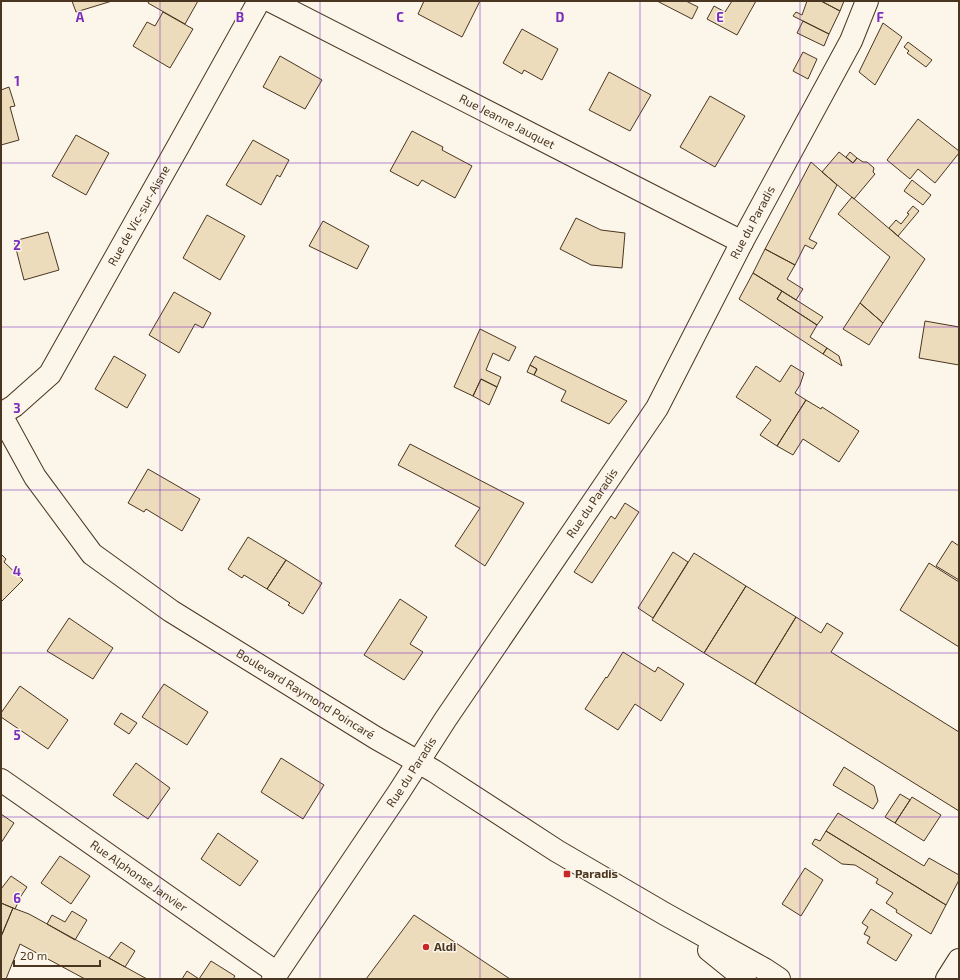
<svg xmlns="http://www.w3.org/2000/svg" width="960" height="980" font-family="'Exo 2',sans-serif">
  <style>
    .building { fill: #ecdcbc; stroke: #4a3520 }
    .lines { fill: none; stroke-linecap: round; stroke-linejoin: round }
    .street-casing { stroke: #4a3520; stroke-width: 24 }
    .secondary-casing { stroke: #4a3520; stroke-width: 24 }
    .street { stroke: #fbf6e9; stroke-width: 22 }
    .secondary { stroke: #fbf6e9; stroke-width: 22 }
    .grid { fill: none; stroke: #7b2cbf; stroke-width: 1; stroke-opacity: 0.55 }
    .poi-dot { fill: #c62828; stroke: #fbf6e9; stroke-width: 1.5 }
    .labels { text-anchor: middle; stroke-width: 3; stroke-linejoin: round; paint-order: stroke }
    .street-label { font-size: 12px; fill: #4a3520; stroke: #fbf6e9 }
    .poi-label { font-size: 12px; font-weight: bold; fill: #4a3520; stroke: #fbf6e9; text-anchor: start }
    .grid-label { font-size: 13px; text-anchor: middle; font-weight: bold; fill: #7b2cbf; stroke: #fbf6e9; stroke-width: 3; stroke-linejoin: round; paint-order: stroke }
  </style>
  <rect width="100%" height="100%" fill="#fbf6e9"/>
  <!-- building -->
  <path class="building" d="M72,1H112L76,12Z
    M149,1H198L185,24L148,3Z
    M424,1H480L462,37L418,14Z
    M657,1H686L698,7L692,19Z
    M732,1H756L737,35L707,19L714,6L725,12Z
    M807,1H821L840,11L829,34L793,16L796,12L802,15Z
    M821,1H844L840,11Z
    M163,12L193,29L170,68L133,46L147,22L155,26Z
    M803,21L829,34L824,46L797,33Z
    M883,23L902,37L875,85L859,72Z
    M522,29L558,49L542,80L524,70L522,74L503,63Z
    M908,42L932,60L926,67L907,53L909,51L904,47Z
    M803,52L817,59L808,79L793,71Z
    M280,56L322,80L305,109L263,87Z
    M609,72L651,95L630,131L589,110Z
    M9,87L15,106L10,107L19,140L1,145V90Z
    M710,96L745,116L715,167L680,147Z
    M918,119L959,151V153L935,183L918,169L910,179L887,160Z
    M412,131L443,147L442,150L472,166L455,198L422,180L418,186L390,171Z
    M76,135L109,153L86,195L52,176Z
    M253,140L289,160L280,177L277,175L261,205L226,185Z
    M839,152L853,163L857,158L863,162H867L874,168L873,172L875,174L854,199L822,172Z
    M850,152L857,158L853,163L846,157Z
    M811,162L837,185L809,239L817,243L813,249L805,245L795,265L765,249Z
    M912,180L931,195L923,205L904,191Z
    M852,197L925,259L883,323L860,303L890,257L838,214Z
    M913,206L919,211L898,236L889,228L896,220L901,224L909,214L907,213Z
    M207,215L245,236L220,280L183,258Z
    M576,218L601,230L625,233L622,268L591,265L560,249Z
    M323,221L369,246L357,269L309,246Z
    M48,232L59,270L24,280L14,241Z
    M765,249L795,265L787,279L803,289L796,300L753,273Z
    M753,273L782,291L777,299L817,325L810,337L827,348L823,354L739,299Z
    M782,291L823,317L817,325L777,299Z
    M174,292L211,313L203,328L195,324L179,353L149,335Z
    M860,303L883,323L869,345L843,329Z
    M925,321L959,327V365L919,358Z
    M480,329L516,347L509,361L493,353L486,370L501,377L497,387L481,379L473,396L454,387Z
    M827,348L839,356L842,366L823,354Z
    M114,356L146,375L127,408L95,389Z
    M535,356L627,401L609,424L561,401L566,391L534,375L537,369L530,365Z
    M530,365L537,369L534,375L527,372Z
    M791,365L804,373L800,385L795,393L806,400L777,446L760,435L771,420L736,397L756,366L780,382Z
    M481,379L497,387L489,405L473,396Z
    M806,400L821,409L822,407L859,431L839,462L803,439L793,455L777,446Z
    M410,444L524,503L485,566L455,546L480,508L398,465Z
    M148,469L200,499L182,531L146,509L144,512L128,503Z
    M625,503L639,512L592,583L574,572L611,516L615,519Z
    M248,537L286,560L267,589L244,575L242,578L228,569Z
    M952,541L959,546V580L936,566Z
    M673,552L688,562L653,618L638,608Z
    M694,553L746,586L704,653L652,620Z
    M1,554L6,559L4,562L23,580L1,602Z
    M286,560L322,583L303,614L288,605L290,603L267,589Z
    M929,563L959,582V647L900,610Z
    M746,586L796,617L755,684L704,653Z
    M400,599L427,617L410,644L423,652L404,680L364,655Z
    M796,617L821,633L827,623L843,633L831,652L959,732V811L755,684Z
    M69,618L113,648L93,679L47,651Z
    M623,652L655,672L658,667L684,684L661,721L635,704L618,730L585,709L606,677L607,678Z
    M164,684L208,712L187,745L142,717Z
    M20,686L68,720L48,749L1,717V713Z
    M121,713L137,723L129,734L114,724Z
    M281,758L324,785L303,819L261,792Z
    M136,763L170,788L148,819L113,795Z
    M844,767L874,786L878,801L873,809L833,785Z
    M900,794L910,800L895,823L885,817Z
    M912,797L941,815L924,841L895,823Z
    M838,813L924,866L929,858L959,875V880L946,905L826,831Z
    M1,814L14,823L1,843Z
    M826,831L946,905L931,934L896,912L897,910L886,903L893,893L876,883L878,879L855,865L842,864L812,844L815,839L820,841Z
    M218,833L258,861L240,886L201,859Z
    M60,856L90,876L71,904L41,883Z
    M805,868L823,880L801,916L782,904Z
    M11,876L27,887L21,896L15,909L1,903V889Z
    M1,903L13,908L2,934H1Z
    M13,908L29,914L147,979H85L20,944L6,979H1V937Z
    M871,909L912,935L896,961L867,943L870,937L864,934L868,927L862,923Z
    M72,911L87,920L75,940L47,924L52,915L65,922Z
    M414,915L510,979H366Z
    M121,942L135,951L125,967L109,958Z
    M211,961L235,976L233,979H182L187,971L199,979Z"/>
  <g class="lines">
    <defs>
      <g id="street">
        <path id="s1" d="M271,1L742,242"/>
        <path id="s2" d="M1,414L14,406L50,374L180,143L259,1"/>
        <path id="s3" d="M1,415L35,477L92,554L171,611L376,738L434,771L557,851L665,914L764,969L779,979"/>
        <path id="s4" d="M1,780L277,973"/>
        <path d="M709,950L745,979"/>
        <path id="s5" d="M273,979L399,792L445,720L657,408L742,242L851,41L867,1"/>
      </g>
      <path id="secondary" d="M947,979L959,960"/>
    </defs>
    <!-- street casing -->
    <use href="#street" class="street-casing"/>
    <!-- secondary casing -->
    <use href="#secondary" class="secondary-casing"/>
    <!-- street -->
    <use href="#street" class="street"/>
    <!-- secondary -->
    <use href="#secondary" class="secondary"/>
  </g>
  <!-- grid -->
  <path class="grid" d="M160,1V979M320,1V979M480,1V979M640,1V979M800,1V979M1,163H959M1,327H959M1,490H959M1,653H959M1,817H959"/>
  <!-- markers -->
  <g class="poi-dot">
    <rect x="563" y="870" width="8" height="8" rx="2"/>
    <circle cx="426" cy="947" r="4"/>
  </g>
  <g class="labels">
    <!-- street labels -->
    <g class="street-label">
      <text dy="4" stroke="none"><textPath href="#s1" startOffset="265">Rue Jeanne Jauquet</textPath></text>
      <text dy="4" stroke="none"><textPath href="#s2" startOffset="245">Rue de Vic-sur-Aisne</textPath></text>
      <text dy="4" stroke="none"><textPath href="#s5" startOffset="897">Rue du Paradis</textPath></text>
      <text dy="4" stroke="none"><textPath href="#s5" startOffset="573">Rue du Paradis</textPath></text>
      <text dy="4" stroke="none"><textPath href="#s3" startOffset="422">Boulevard Raymond Poincaré</textPath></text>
      <text dy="4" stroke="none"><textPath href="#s5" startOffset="249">Rue du Paradis</textPath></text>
      <text dy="4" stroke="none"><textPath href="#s4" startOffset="168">Rue Alphonse Janvier</textPath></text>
    </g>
    <!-- poi labels -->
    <g class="poi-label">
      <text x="575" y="878">Paradis</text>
      <text x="434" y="951">Aldi</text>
    </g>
  </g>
  <g class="grid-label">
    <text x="80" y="22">A</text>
    <text x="240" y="22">B</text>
    <text x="400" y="22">C</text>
    <text x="560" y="22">D</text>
    <text x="720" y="22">E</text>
    <text x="880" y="22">F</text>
    <text x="17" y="86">1</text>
    <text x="17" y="250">2</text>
    <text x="17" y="413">3</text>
    <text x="17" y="576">4</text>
    <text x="17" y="740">5</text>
    <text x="17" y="903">6</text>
  </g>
  <!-- border -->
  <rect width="960" height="980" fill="none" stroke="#4a3520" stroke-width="4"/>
  <!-- scale -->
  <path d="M14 960v6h86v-6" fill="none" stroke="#4a3520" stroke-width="2"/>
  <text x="20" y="960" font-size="12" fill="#4a3520" stroke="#fbf6e9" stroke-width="3" paint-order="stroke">20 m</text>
</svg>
